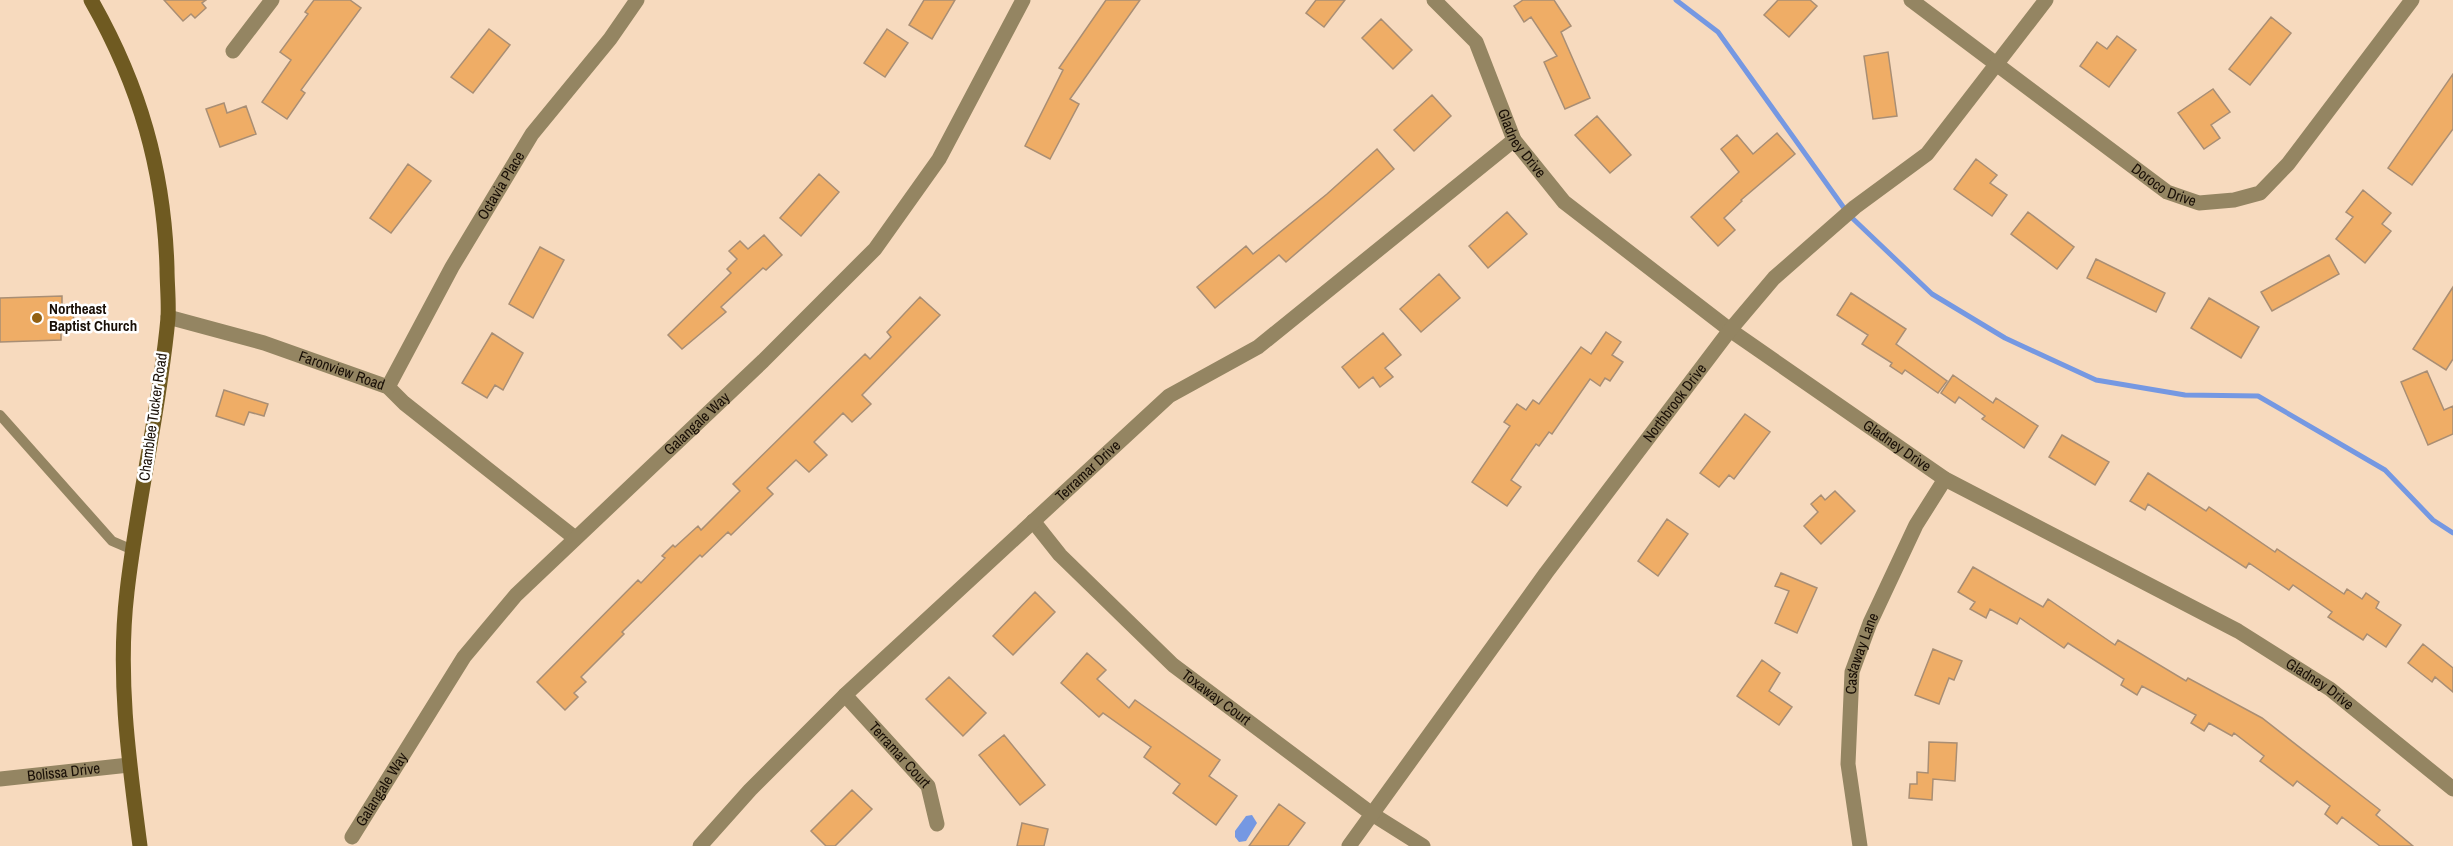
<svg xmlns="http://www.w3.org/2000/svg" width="2453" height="846" font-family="'Archivo Narrow',sans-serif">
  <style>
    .water { fill: #7598e2 }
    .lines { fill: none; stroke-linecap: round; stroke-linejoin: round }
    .stream { stroke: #7598e2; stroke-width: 5 }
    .building { fill: #efad66; stroke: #a98e74; stroke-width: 1.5 }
    .service { stroke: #948562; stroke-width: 10 }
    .minor { stroke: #948562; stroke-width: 15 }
    .secondary { stroke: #6f5a21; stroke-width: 15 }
    .poi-dot { fill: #936113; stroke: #fff; stroke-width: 2 }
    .labels { text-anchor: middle; stroke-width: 5; stroke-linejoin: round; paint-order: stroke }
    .street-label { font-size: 15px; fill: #190f06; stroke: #fff }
    .poi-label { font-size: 15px; font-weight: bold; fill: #190f06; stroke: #fff; text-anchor: start }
  </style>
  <rect width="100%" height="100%" fill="#f7dabe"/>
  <!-- water -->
  <path class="water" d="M1252,815L1257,823L1246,841L1239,842L1235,837V831L1246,816Z"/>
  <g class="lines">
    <!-- stream -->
    <path class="stream" d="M1676,0L1718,32L1849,215L1932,294L2005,338L2096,380L2185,395L2258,396L2385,470L2433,520L2453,533"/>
  </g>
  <!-- building -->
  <path class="building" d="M164,0H206L202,3L206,8L195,18L191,14L183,21Z
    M314,0H350L361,8L301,90L305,93L287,119L262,102L291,60L280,52L308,14L305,12Z
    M924,0H955L932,39L909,25Z
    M1106,0H1140L1070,99L1079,104L1050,159L1025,146L1063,70L1059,68Z
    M1316,0H1345L1324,27L1306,13Z
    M1523,0H1554L1571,26L1561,32L1590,98L1565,109L1544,62L1557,56L1531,17L1524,22L1514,6Z
    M1778,0H1810L1817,6L1789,37L1764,15Z
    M2271,17L2291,33L2250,85L2229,69Z
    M1381,19L1412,50L1393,69L1362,38Z
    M489,29L510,45L473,93L451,77Z
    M887,29L908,43L885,77L864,63Z
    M2117,36L2136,50L2109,87L2080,66L2097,42L2107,49Z
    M1888,52L1897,116L1873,119L1864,56Z
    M2453,74V129L2412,185L2388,168Z
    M2213,89L2230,112L2211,125L2220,138L2204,149L2178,113Z
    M1432,95L1451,116L1414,151L1394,130Z
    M224,103L227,113L246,106L256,134L220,147L206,109Z
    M1597,116L1631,155L1610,173L1575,135Z
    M1777,133L1795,154L1741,200L1742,201L1724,218L1735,230L1718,246L1691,217L1739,172L1721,149L1737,135L1753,154Z
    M1377,149L1394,169L1286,262L1279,255L1215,308L1197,287L1246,246L1253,254L1327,194Z
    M1976,159L1997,175L1990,183L2007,195L1992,216L1954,189Z
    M408,164L431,181L391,233L370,218Z
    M819,174L839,192L801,236L780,218Z
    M2363,190L2391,213L2382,224L2391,231L2365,263L2336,239L2353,217L2346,212Z
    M1507,212L1527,234L1488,268L1469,246Z
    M2028,212L2074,247L2057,269L2011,234Z
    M764,235L782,255L766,270L763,268L721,307L726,312L682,349L668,335L731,273L727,269L737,259L729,251L740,241L748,249Z
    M540,247L564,260L533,318L509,304Z
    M2329,255L2339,274L2272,311L2261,292Z
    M2096,259L2165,293L2156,312L2087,278Z
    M1439,274L1460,298L1421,332L1400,309Z
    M2453,287V359L2446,370L2413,349Z
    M1851,293L1906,329L1896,344L1947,381L1938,393L1905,370L1902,374L1890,366L1892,363L1862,344L1868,335L1837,315Z
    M62,296V305L74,306L73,330L61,331V340L0,342V298Z
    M920,297L940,315L862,395L871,404L852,422L843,413L814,442L827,455L809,472L796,460L767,488L773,494L731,535L728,532L702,557L700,555L622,632L624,634L581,677L586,682L574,693L578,697L565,710L537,682L638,580L641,583L665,558L662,556L673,545L675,547L698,526L701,530L740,491L733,484L865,354L870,359L891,337L887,332Z
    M2209,298L2259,327L2241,358L2191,328Z
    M1606,332L1621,342L1612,355L1623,362L1610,381L1605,378L1600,386L1590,379L1552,434L1549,432L1539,446L1536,444L1511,480L1521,487L1507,506L1472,482L1510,426L1504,422L1517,404L1526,410L1533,400L1539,404L1581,347L1591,354Z
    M492,333L523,353L503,390L495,385L487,398L462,383Z
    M1383,333L1401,355L1385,368L1393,377L1380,387L1373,377L1359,388L1342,367Z
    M2427,371L2444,410L2453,406V434L2428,445L2401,382Z
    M1953,375L1993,403L1996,398L2038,426L2024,448L1982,419L1985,416L1959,397L1955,403L1941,393Z
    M224,390L268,404L264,416L249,412L244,425L216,416Z
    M1745,414L1770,432L1734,479L1729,475L1719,487L1700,473Z
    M2062,435L2109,462L2095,485L2049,457Z
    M2148,473L2206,511L2209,507L2275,552L2277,549L2344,594L2347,589L2362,599L2366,593L2379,602L2376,608L2401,625L2386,647L2367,634L2363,640L2328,617L2332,612L2293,585L2289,590L2249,563L2246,568L2148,504L2145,510L2130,501Z
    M1835,491L1855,511L1821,544L1804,526L1818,512L1811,504L1821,495L1825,500Z
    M1667,519L1688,534L1658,576L1638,561Z
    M1973,567L2043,607L2048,599L2115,645L2118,640L2186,681L2188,678L2262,718L2380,810L2376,815L2413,846H2380L2342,817L2337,824L2325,814L2330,806L2297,781L2293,786L2260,761L2264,756L2234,733L2232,736L2209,723L2204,731L2191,723L2196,715L2142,686L2137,695L2121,685L2124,679L2068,643L2064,648L2020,618L2017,624L1990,609L1986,618L1970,609L1975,602L1958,592Z
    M1781,573L1817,588L1797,633L1775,623L1789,591L1775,586Z
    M1035,592L1055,612L1013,655L993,636Z
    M2423,644L2453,668V692L2435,677L2432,682L2408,663Z
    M1933,649L1962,661L1954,680L1949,678L1939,704L1915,695Z
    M1087,653L1106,670L1097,679L1129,708L1135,700L1220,760L1209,776L1237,796L1216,825L1173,793L1180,784L1144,757L1151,747L1103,713L1099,717L1061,683Z
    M1762,660L1780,673L1769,691L1792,707L1779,725L1737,696Z
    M949,677L986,713L963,736L926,699Z
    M1004,735L1045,785L1020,805L979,755Z
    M1929,742L1957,743L1955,781L1933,779L1932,800L1909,798L1910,784H1917V772L1928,773Z
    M852,790L872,809L835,846H826L811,831Z
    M1279,804L1305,823L1288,846H1249Z
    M1022,823L1048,829L1044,846H1017Z"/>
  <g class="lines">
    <!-- service -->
    <path class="service" d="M0,415L112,541L133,550"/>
    <!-- minor -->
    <g class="minor">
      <path id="s1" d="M1434,0L1476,42L1514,140L1564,202L1730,330L1945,479L2238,631L2330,689L2453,789"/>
      <path id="s2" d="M1911,0L2167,192L2199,203L2234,200L2260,193L2288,164L2412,0"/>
      <path d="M233,51L272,0"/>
      <path id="s3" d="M168,317L264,343L388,387L404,403L575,538"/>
      <path id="s4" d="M388,387L452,267L532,134L610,39L637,0"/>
      <path id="s5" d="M1033,521L1060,555L1173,665L1372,814L1423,846"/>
      <path id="s6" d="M845,695L928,786L937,824"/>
      <path id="s7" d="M0,779L129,765"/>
      <path id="s8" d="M352,837L464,657L516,595L763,361L875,249L939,159L1023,0"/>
      <path id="s9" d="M700,846L750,790L845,695L1169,396L1258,347L1514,140"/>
      <path id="s10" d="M1349,846L1546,573L1730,330L1774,278L1855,207L1927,154L2046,0"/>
      <path id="s11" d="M1860,846L1848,764L1852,672L1870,623L1916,525L1945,479"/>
    </g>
    <!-- secondary -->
    <path class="secondary" d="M91,0C140,86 164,170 167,268C167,284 169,302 168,318C160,408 137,502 127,592C117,677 129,762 140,846"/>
  </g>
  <!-- markers -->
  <circle class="poi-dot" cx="37" cy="318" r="6"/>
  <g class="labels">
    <!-- street labels -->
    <g class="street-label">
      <text dy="5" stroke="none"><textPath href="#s1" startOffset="171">Gladney Drive</textPath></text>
      <text dy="5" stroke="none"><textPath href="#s2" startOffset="314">Doroco Drive</textPath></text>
      <text dy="5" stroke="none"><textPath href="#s4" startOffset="231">Octavia Place</textPath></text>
      <text dy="5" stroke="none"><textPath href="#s3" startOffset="182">Faronview Road</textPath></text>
      <text dy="5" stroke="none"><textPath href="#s10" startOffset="550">Northbrook Drive</textPath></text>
      <text transform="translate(153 417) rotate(-82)" y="5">Chamblee Tucker Road</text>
      <text dy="5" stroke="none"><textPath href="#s8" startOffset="542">Galangale Way</textPath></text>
      <text dy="5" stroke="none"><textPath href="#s1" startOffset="657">Gladney Drive</textPath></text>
      <text dy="5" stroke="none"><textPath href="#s9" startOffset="540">Terramar Drive</textPath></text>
      <text dy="5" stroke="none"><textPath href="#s11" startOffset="195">Castaway Lane</textPath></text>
      <text dy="5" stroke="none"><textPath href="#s1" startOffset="1143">Gladney Drive</textPath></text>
      <text dy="5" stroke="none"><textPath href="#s5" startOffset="255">Toxaway Court</textPath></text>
      <text dy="5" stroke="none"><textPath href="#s6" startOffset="81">Terramar Court</textPath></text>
      <text dy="5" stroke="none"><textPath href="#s7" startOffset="64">Bolissa Drive</textPath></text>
      <text dy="5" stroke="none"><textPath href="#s8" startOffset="56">Galangale Way</textPath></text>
    </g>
    <!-- poi labels -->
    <g class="poi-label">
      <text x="49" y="314">Northeast<tspan x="49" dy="17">Baptist Church</tspan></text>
    </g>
  </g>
</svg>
